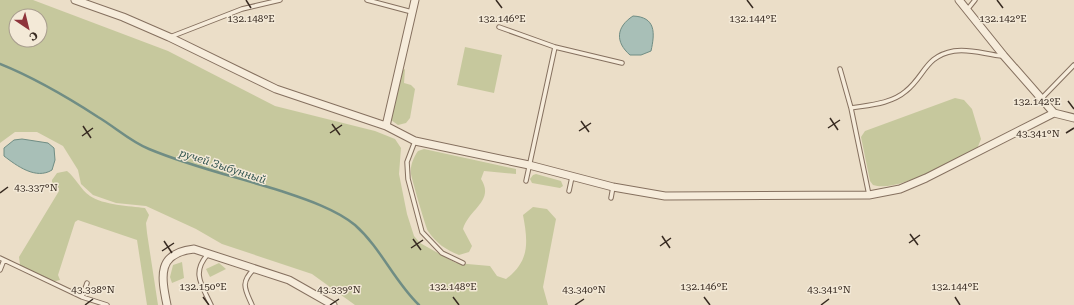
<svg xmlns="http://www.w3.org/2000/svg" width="1074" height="305" font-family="'Roboto Serif',serif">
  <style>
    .green { fill: #c6c89d; fill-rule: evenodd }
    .water { fill: #a8bfb7; stroke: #708d84 }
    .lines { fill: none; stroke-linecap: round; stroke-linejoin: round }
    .stream { stroke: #708d84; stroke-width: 2.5 }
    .service-casing { stroke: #85705f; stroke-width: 5.5 }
    .minor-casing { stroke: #85705f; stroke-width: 9 }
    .service { stroke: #f6ecdb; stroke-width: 3.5 }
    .minor { stroke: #f6ecdb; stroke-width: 7 }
    .ticks { fill: none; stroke: #372a21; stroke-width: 1.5 }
    .labels { text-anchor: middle; stroke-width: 3; stroke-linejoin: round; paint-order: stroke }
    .water-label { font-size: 11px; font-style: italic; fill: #325550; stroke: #f3e9d7 }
    .ticks-label { font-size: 10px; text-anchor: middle; fill: #372a21; stroke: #f3e9d7; stroke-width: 3; stroke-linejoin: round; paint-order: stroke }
  </style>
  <rect width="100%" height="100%" fill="#ebdec8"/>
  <!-- green -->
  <path class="green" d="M0,0H33L168,51L275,106L375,131L395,139L401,148L399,174L407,214L414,236L420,243L456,263L490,266L497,276L506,279C530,261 528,242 523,215L533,207L547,209L556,219L543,287L548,305H355L312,274L222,244L196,229L146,206L116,203L93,195L81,184L78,170L63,146L37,132H15L0,143ZM16,16H40V40H16Z
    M465,47L502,55L494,93L457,85Z
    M405,69L404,83L411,85L415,89L410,118L406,123L398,125L391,120L401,71Z
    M955,98L964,100L972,109L981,139L977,149C952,160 899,193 873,185L870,181L861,137L865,131Z
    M424,149L516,169V174L484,171L481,179C495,201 469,209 463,229L472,246L469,252L459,255C446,250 436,243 428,231C426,228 412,180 411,174C410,166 413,158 418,151Z
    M67,171C76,178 80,189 90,196C103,205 130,206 145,208L149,215L146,223L147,233L158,305H147L137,240L78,220L75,222L58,275L60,280L52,282L20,265L19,257L59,191V188L52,185V180L57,173Z
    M536,174L561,181L563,186L560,188L532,183L530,179L533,175Z
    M182,262L184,278L172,283L170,277L173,265Z
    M219,263L226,269L210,277L206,269Z"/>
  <!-- water -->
  <path class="water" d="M633,16C656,17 655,33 651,51L641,55H630C615,42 616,27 633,16Z
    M22,139L48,143L54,148L55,160L52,170C36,180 17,166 4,156V148L14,140Z"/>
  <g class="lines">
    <!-- stream -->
    <path class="stream" d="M0,64C35,78 67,97 98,117C115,127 131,142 149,149C192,167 237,177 281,191C305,199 336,209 355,225C381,248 394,281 419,305"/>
    <defs>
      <path id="service" d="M367,0L412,12
        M967,10L975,0
        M499,27L555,47L622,63
        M170,37L242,9L280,0
        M840,69L851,108L869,195
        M1041,99L1074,65
        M851,108C869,105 891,104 906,91C925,76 925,56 954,51C970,48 987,55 1003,56
        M415,141L407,162L408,179L422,232L442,253L463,263
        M526,181L555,47
        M569,191L572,177
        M611,198L613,187
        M208,254C191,273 202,285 211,305
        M0,258L82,297L107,305
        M0,270L4,260
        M82,297L87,283
        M252,305C245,289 240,283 254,269"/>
      <path id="minor" d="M75,0L123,17L169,37L276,89L386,126
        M415,0L386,126L415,141L529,165L613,187L665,196L869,195L900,189L926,178L1054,113
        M959,0L1004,56L1054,113L1074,118
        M167,305C161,276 157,253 194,249L289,280L333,305"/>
    </defs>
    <!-- service casing -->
    <use href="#service" class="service-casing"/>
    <!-- minor casing -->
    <use href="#minor" class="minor-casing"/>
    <!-- service -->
    <use href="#service" class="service"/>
    <!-- minor -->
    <use href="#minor" class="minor"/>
  </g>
  <!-- ticks -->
  <path class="ticks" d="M246,0L251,8M496,0L502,8M747,0L753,8M997,0L1003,8M1068,101L1074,109M830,118L838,130M581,121L589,132M332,124L340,135M83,126L91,138M828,128L840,120M579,131L591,123M330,133L342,125M1066,133L1074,128M82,136L93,128M0,193L8,187M910,234L918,245M662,236L670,248M413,239L421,250M164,241L172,253M909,243L920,235M660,246L671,238M411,248L423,240M162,251L174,243M203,297L209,305M453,297L459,305M704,297L710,305M955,297L960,305M85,305L93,299M330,305L339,299M575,305L584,299M821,305L829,299"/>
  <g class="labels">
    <!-- water labels -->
    <g class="water-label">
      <text transform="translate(223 166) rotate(18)" y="4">ручей Зыбунный</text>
    </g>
  </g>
  <g class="ticks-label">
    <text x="251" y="22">132.148°E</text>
    <text x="502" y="22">132.146°E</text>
    <text x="753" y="22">132.144°E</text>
    <text x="1003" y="22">132.142°E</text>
    <text x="1037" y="105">132.142°E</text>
    <text x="1038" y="137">43.341°N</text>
    <text x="36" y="191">43.337°N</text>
    <text x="203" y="290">132.150°E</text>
    <text x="453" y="290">132.148°E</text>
    <text x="704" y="290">132.146°E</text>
    <text x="955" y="290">132.144°E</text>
    <text x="93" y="293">43.338°N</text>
    <text x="339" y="293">43.339°N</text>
    <text x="584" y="293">43.340°N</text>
    <text x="829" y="293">43.341°N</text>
  </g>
  <!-- north arrow -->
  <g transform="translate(28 28) rotate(145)"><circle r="19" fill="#f3e9d7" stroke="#a89d8e"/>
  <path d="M0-3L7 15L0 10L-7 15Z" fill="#8e343b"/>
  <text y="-6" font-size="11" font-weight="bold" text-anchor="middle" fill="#372a21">С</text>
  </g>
</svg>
